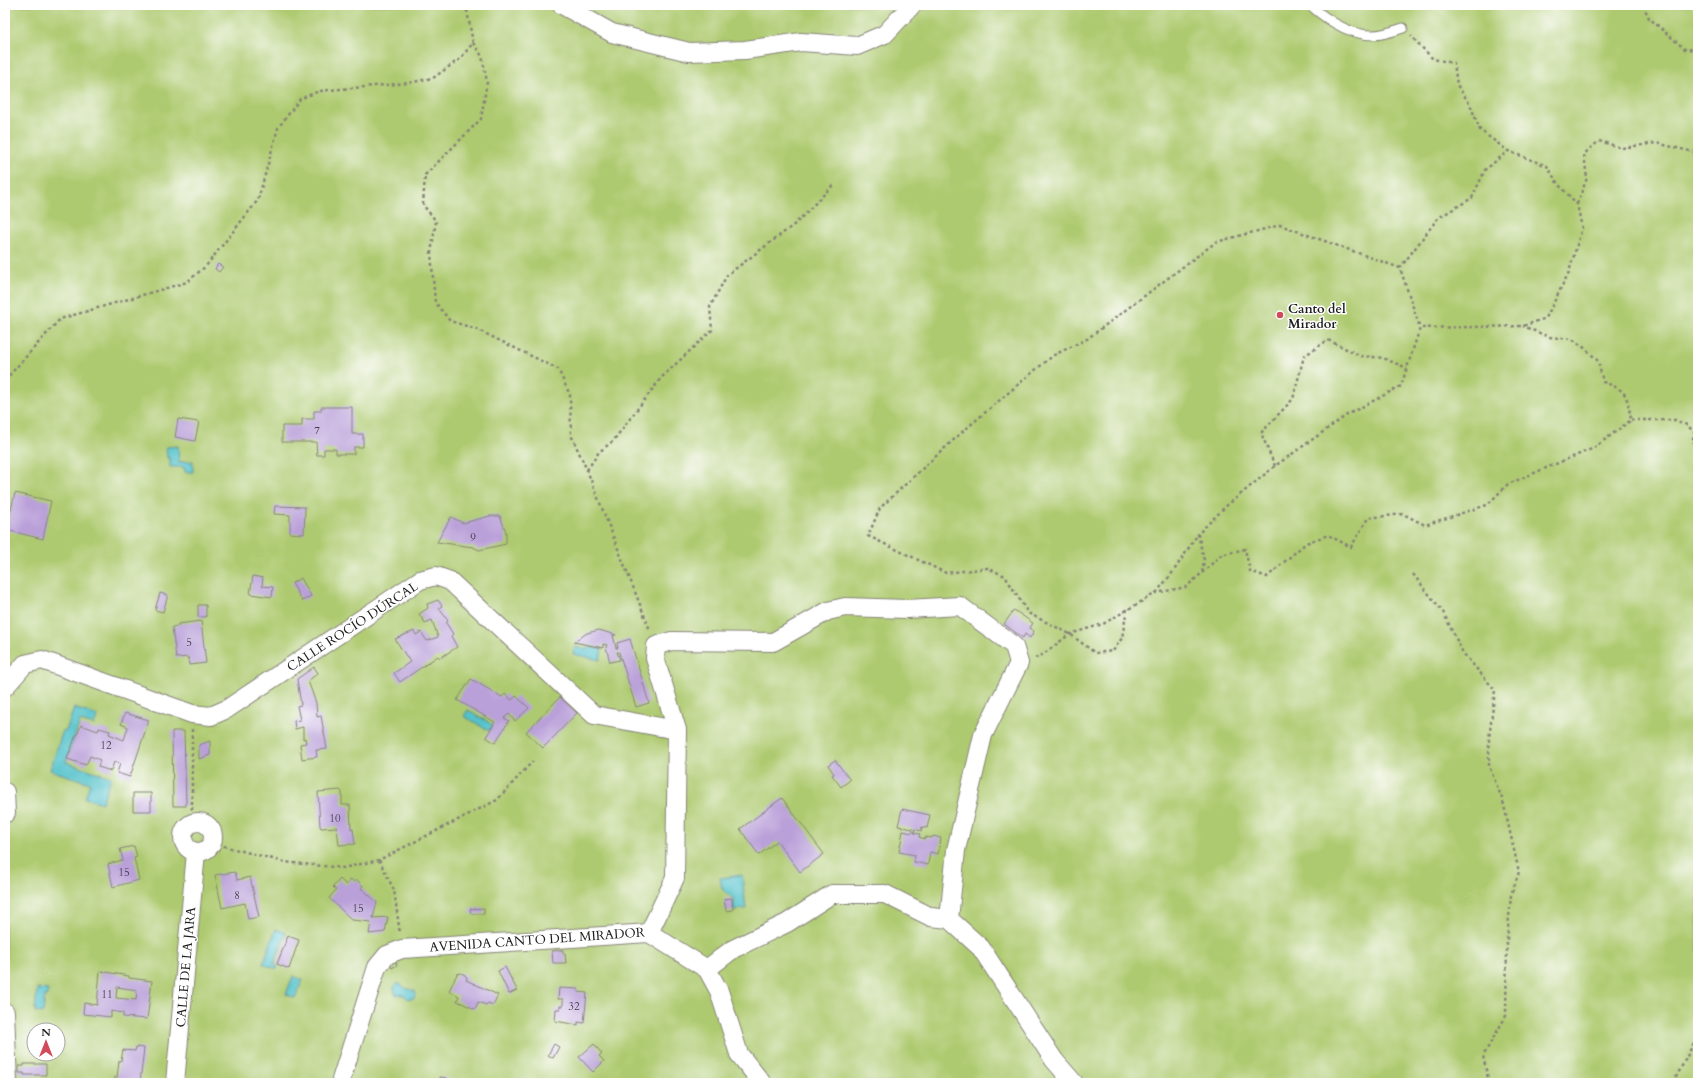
<svg xmlns="http://www.w3.org/2000/svg" width="1703" height="1088" font-family="Cardo,serif">
  <style>
    .green { fill: #aeca70; stroke: #657346; fill-rule: evenodd }
    .water { fill: #54c2cb; stroke: #386f74 }
    .building { fill: #baa0d9; fill-rule: evenodd }
    .lines { fill: none; stroke-linecap: round; stroke-linejoin: round }
    .service-casing { stroke: #868478; stroke-width: 11 }
    .minor-casing { stroke: #868478; stroke-width: 20 }
    .path { stroke: #868478; stroke-width: 2.5; stroke-dasharray: 3 3; stroke-linecap: butt }
    .service { stroke: #fff; stroke-width: 9 }
    .minor { stroke: #fff; stroke-width: 18 }
    .poi-dot { fill: #d1495b; stroke: #fff; stroke-width: 1.5 }
    .labels { text-anchor: middle; stroke-width: 3; stroke-linejoin: round; paint-order: stroke }
    .number-label { font-size: 11px; fill: #443d4b }
    .poi-label { font-size: 13px; font-weight: bold; fill: #1c1c1c; stroke: #fff; text-anchor: start }
    .street-label { font-size: 13px; fill: #1c1c1c; stroke: #fff }
  </style>
  <rect width="100%" height="100%" fill="#fff"/>
  <filter id="ink" filterUnits="userSpaceOnUse"><feTurbulence type="fractalNoise" baseFrequency=".025" numOctaves="2"/><feDisplacementMap in="SourceGraphic" scale="8" xChannelSelector="R" yChannelSelector="G"/><feConvolveMatrix kernelMatrix="1 2 1 2 8 2 1 2 1" color-interpolation-filters="sRGB"/></filter>
  <filter id="wash" filterUnits="userSpaceOnUse"><feTurbulence type="fractalNoise" baseFrequency=".012" numOctaves="4" result="noise"/><feDisplacementMap in="SourceGraphic" scale="16" xChannelSelector="R" yChannelSelector="G"/><feGaussianBlur stdDeviation="0.9" result="paint"/><feColorMatrix in="noise" values="0 0 0 0 0 0 0 0 0 0 0 0 0 0 0 0 0 1.4 0 .05"/><feComposite in="paint" operator="in"/></filter>
  <g filter="url(#wash)">
    <rect width="100%" height="100%" fill="#f1ebd3"/>
    <!-- green -->
    <path class="green" d="M5,5H1698V1083H5ZM34,1030H58V1054H34Z"/>
    <!-- water -->
    <path class="water" d="M178,446L179,462L193,461V472H185L184,467H170V458H167L166,447Z
      M575,647L587,649V647L602,649L600,660L573,654Z
      M74,708L98,716L94,725L80,721L66,762L111,777L102,803L85,798L90,783L50,770L63,730L66,731Z
      M468,710L493,725L489,731L464,716Z
      M742,875L746,909L734,910L733,898L722,889L720,878Z
      M276,929L286,933L274,964L278,966L277,969L263,964Z
      M293,976L303,980L295,998L286,994Z
      M400,984L405,988L415,991L416,994L414,998L409,999L403,995L395,994L394,987L397,984Z
      M37,989L48,990L47,996H45L43,1013L35,1012Z"/>
    <g id="blocks">
      <!-- building -->
      <path class="building" d="M218,264L223,267L219,272L215,269Z
        M321,407H352V434H363V447H354V454H336V449H324V455H317L316,442H282V426H302V419H314V411H321Z
        M178,419L199,422L195,441L175,437Z
        M15,493L51,501L43,539L6,530Z
        M275,506L305,507L304,534L290,533V515L274,514Z
        M490,516H500L506,532V544L479,550L473,547L437,542L451,517L463,523Z
        M253,576L263,578L262,586L273,587L272,597L250,594Z
        M301,578L311,596L302,601L292,583Z
        M160,593L168,595L163,612L155,610Z
        M438,600L442,606L439,608L448,621L446,623L453,634L451,636L457,647L440,658L438,656L400,682L394,673L410,662L395,639L414,631L416,635L421,632L427,641L438,637L432,620L425,623L419,614L428,608L427,604Z
        M198,605H206V617H198Z
        M1014,610L1033,623L1030,628L1034,631L1030,638L1025,634L1023,638L1004,624Z
        M201,621L206,663L189,665L188,657L176,658L172,627L178,626V624Z
        M599,630L616,635H613L616,648H618L617,643L630,639L649,703L636,707L619,652H617L620,660L610,662L606,647L607,645L603,644V648L574,642L587,633Z
        M314,667L318,673L308,681L316,703L317,717L321,716L327,749L316,750L317,757L302,759L300,744L306,743L305,738L303,739V727L295,729L294,721L300,720L297,706L301,705L297,679Z
        M471,679L502,697L505,694L512,700L516,696L529,708L515,721L509,714L504,718L509,721L495,743L486,737L495,722L457,700Z
        M560,697L577,713L543,748L526,732Z
        M125,713L149,720L130,777L117,773L120,764L114,762L111,771L98,767L100,760L90,756L86,765L67,759L76,735H77L81,725L98,731L99,728L110,731L109,734L124,740L128,727L121,724Z
        M172,731H184L186,806H173Z
        M210,741V755L199,759V745Z
        M835,760L850,780L841,787L832,775L834,774L828,765Z
        M340,790L342,792V805H350L351,829H353L355,844L339,845L337,827L321,828L320,826L318,792Z
        M133,793H151V811H133Z
        M782,798L824,854L800,872L777,841L759,855L740,829Z
        M902,809L930,815L927,828L922,827L921,831L915,829L914,833L920,834L919,837L925,839L926,837L932,838L933,836L941,838L938,854L930,852L928,865L914,862L915,855L899,852L903,831L912,833L913,829L898,826Z
        M134,846L137,857L134,858L139,880L113,887L108,864L123,860L120,849Z
        M235,872L237,880L250,877L259,917L248,919L245,903L222,908L215,875Z
        M340,879L346,885L351,879L354,882L357,880L363,886L361,888L377,902L373,918L388,917L385,932L369,934L371,922L352,920L329,898L336,890L333,887Z
        M732,898L733,910L726,911L724,899Z
        M484,908V914H471L470,909Z
        M288,936L299,940L289,969L277,964Z
        M563,950V954H565L566,963H553L552,951Z
        M395,960L397,965L392,968L389,963Z
        M505,967L517,990L509,994L498,971Z
        M100,971L129,976V978L152,981L147,1019L123,1017V1013L111,1011V1017L83,1014L84,1003L97,1005ZM117,987L137,990L136,1000L116,998Z
        M461,973L465,975L467,978L466,980L498,995L493,1005L488,1003L486,1005L478,1002L475,1009L457,1001L459,996L449,991L457,974Z
        M559,988L578,989V992L587,993L584,1023L578,1022V1025L555,1021L556,1009H560V1006H563V999H558Z
        M554,1044L559,1047L553,1058L548,1055Z
        M594,1044L602,1054L599,1056L604,1061L593,1072L579,1057Z
        M136,1047L144,1048L140,1083H114L115,1077L117,1078L119,1061H121L123,1050L135,1051Z
        M24,1064H46V1075H24V1073H19V1066H24Z
        M440,1077L447,1078L446,1083H439Z"/>
    </g>
  </g>
  <g filter="url(#ink)">
    <use href="#blocks" fill-opacity="0" stroke="#868478" stroke-width="1"/>
    <g class="lines">
      <defs>
        <path id="service" d="M1310,5C1327,20 1349,35 1373,35C1383,35 1394,31 1403,28"/>
        <path id="minor" d="M562,5L612,33L689,52L745,50L801,42L857,46L885,34L912,5
          M5,687L25,664L42,660L192,714L211,716L227,709L420,580L436,576L450,581L594,715L677,730
          M5,792L6,813
          M183 837a15 15 0 1 1 30 0a15 15 0 1 1-30 0Z
          M649,933L707,969L719,991L739,1054L762,1083
          M707,969L733,949L787,923L832,894H885L931,917L949,919
          M5,1012L8,1083
          M175,1083L196,852
          M340,1083L377,967L387,955L402,949L649,933L675,878L677,730L655,658L656,646L671,641L773,642L828,611L845,607L907,609L960,606L1014,646L1019,663L983,735L956,850L949,919L981,948L1054,1060L1074,1083"/>
      </defs>
      <!-- service casing -->
      <use href="#service" class="service-casing"/>
      <!-- minor casing -->
      <use href="#minor" class="minor-casing"/>
      <!-- path -->
      <path class="path" d="M1643,5L1649,18L1686,50L1698,48
        M473,43L482,56L487,82L481,119L425,175L423,205L436,221L431,253L435,302L450,321L476,329L558,369L570,395L571,435L587,470L650,630
        M1577,204L1587,178L1584,154L1599,141L1622,148L1656,143L1698,153
        M1400,268L1438,218L1472,198L1485,170L1508,151
        M5,380L60,319L187,282L206,266L258,200L278,128L300,99L319,91L408,83L433,78L460,59L473,43L466,5
        M1631,420H1675L1687,425L1695,433L1692,441L1698,445
        M1275,466L1261,433L1293,399L1304,356L1328,340L1361,356L1383,358L1407,368
        M587,470L599,452L613,441L661,378L712,330L710,307L727,275L795,224L833,185
        M1202,573L1221,555L1245,549L1250,571L1267,577L1306,543L1328,535L1351,547L1368,518L1403,514L1425,525L1487,505L1508,484L1594,448L1631,420C1627,396 1628,390 1603,382L1598,361L1586,349L1572,339L1549,337L1523,326
        M1413,574L1443,612L1463,653L1495,690L1489,739V766L1503,801L1519,872L1511,895L1507,939L1506,1016L1483,1056L1489,1083
        M1156,593L1173,572L1198,534
        M1127,609L1122,638L1113,651L1095,653L1070,634L1028,613L1005,576L988,568L946,573L868,536L880,508L961,433L1034,371L1054,355L1087,339L1216,242L1280,225L1400,268L1420,328
        M1035,657L1038,658L1070,634L1103,624L1156,593L1186,587L1202,573L1204,560L1198,534L1225,507L1275,466L1347,415L1401,386L1420,328L1523,326L1546,318L1569,272L1582,228L1577,204L1558,184L1547,166L1508,151L1480,130L1470,104L1457,85L1454,63L1433,59L1411,36
        M192,729V823
        M212,843L284,862L343,868L379,860L497,800L533,761
        M379,860L394,890L400,934
        M1673,1083L1696,1039L1698,1038"/>
      <!-- service -->
      <use href="#service" class="service"/>
      <!-- minor -->
      <use href="#minor" class="minor"/>
    </g>
  </g>
  <!-- markers -->
  <circle class="poi-dot" cx="1280" cy="315" r="4"/>
  <g class="labels">
    <!-- number labels -->
    <g class="number-label">
      <text x="317" y="434">7</text>
      <text x="473" y="541">9</text>
      <text x="189" y="646">5</text>
      <text x="106" y="749">12</text>
      <text x="335" y="822">10</text>
      <text x="124" y="876">15</text>
      <text x="237" y="899">8</text>
      <text x="358" y="912">15</text>
      <text x="107" y="998">11</text>
      <text x="574" y="1010">32</text>
    </g>
    <!-- poi labels -->
    <g class="poi-label">
      <text x="1288" y="313">Canto del<tspan x="1288" dy="15">Mirador</tspan></text>
    </g>
    <!-- street labels -->
    <g class="street-label">
      <text transform="translate(352 626) rotate(-33)" y="5">CALLE ROCÍO DÚRCAL</text>
      <text transform="translate(537 939) rotate(-4)" y="5">AVENIDA CANTO DEL MIRADOR</text>
      <text transform="translate(185 967) rotate(-85)" y="5">CALLE DE LA JARA</text>
    </g>
  </g>
  <!-- margin -->
  <rect width="1703" height="1088" fill="none" stroke="#fff" stroke-width="20"/>
  <!-- north arrow -->
  <g transform="translate(46 1042)"><circle r="19" fill="#ffffff" stroke="#a4a4a4"/>
  <path d="M0-3L7 15L0 10L-7 15Z" fill="#d1495b"/>
  <text y="-6" font-size="11" font-weight="bold" text-anchor="middle" fill="#1c1c1c">N</text>
  </g>
</svg>
